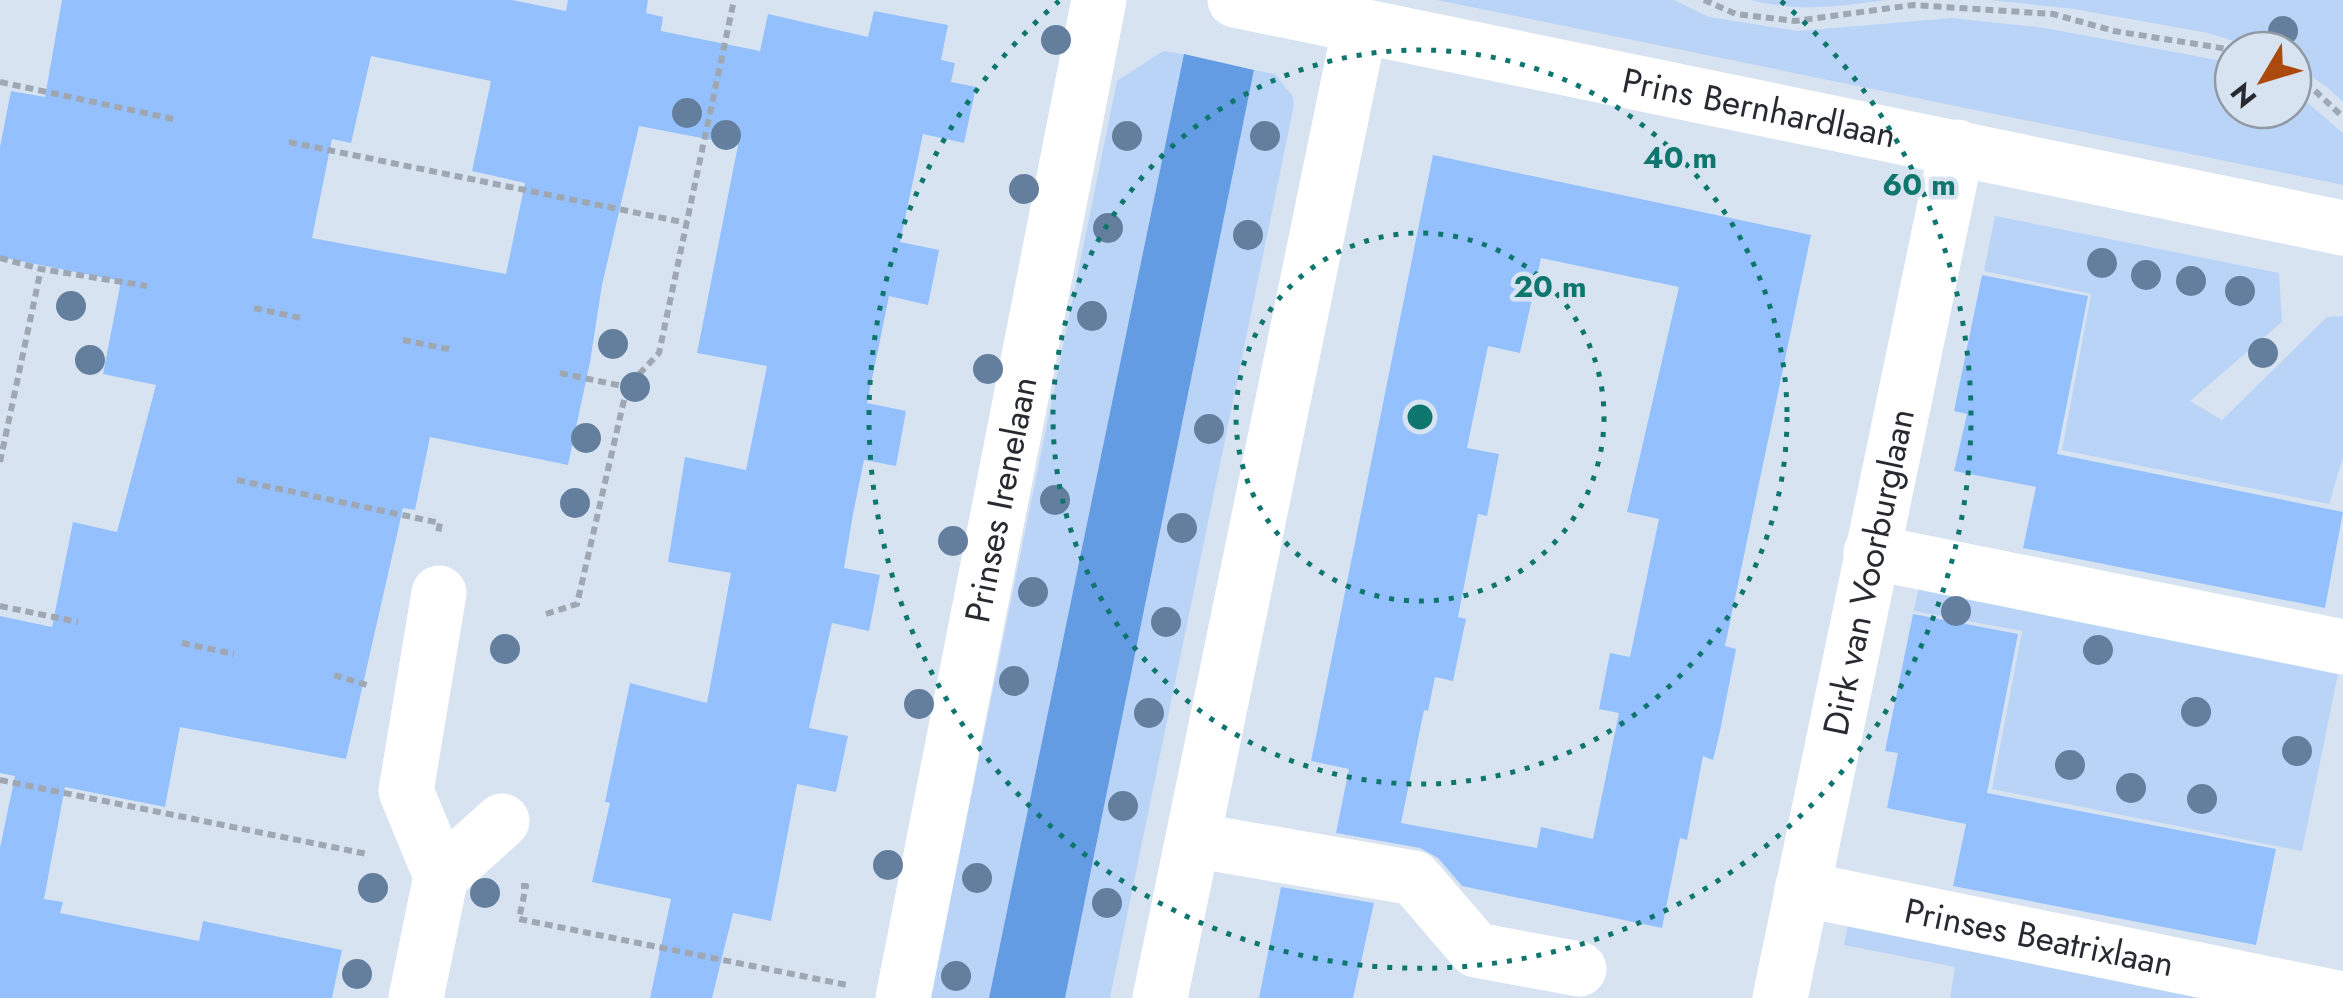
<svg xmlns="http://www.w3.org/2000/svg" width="2343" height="998" font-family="Jost,sans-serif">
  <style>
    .green { fill: #bad4f7 }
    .water { fill: #649ce4 }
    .building { fill: #94c1fd; fill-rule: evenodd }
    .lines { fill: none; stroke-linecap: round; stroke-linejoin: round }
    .path { stroke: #9fa7b3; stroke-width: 6; stroke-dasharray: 8 5; stroke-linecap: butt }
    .minor { stroke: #fff; stroke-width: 55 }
    .tree { fill: #647f9e }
    .ring { fill: none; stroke: #0f766e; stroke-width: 5; stroke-dasharray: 5 10 }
    .labels { text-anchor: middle; stroke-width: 9; stroke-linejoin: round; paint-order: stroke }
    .street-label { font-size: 35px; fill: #272b31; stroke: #d8e3f2 }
    .centre { fill: #0f766e; stroke: #d8e3f2; stroke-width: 5 }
    .ring-label { font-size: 30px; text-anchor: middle; font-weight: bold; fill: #0f766e; stroke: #d8e3f2; stroke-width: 9; stroke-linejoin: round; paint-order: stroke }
  </style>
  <rect width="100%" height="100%" fill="#d8e3f2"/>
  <!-- green -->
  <path class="green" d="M1437,0H1674L1709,17L1798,31L1952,18L2045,28L2233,63V110H2293V90L2343,133V185Z
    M1750,0H1886C1835,7 1800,12 1750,0Z
    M1990,0H2343V102L2327,87L2293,65V50H2263L2208,33L2074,9Z
    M1163,51L1184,54L989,998H930L1117,81Z
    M1254,70L1275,74L1293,97L1294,105L1110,998H1065Z
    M1995,216L2279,273L2282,322L2190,401L2222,420L2327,317L2343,316V457L2329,504L2062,450L2091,294L1984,271Z
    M1921,577L2341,659L2302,851L1992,789L2022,631L1914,611Z
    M1850,915L2272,998H1950L1955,967L1844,945Z"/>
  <!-- water -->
  <path class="water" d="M1184,54L1254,70L1065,998H989Z"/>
  <!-- building -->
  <path class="building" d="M62,0H512L566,11L568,0H648L646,13L663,17L661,31L760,51L768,14L868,37L874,11L948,25L941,60L955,63L951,82L976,87L964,143L923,134L900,242L939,250L934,276L928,305L889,296L878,350L867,403L906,411L896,466L864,460L853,514L844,568L880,575L869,631L832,623L809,728L848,736L836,792L797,784L771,921L733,913L712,998H650L671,899L592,882L610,803L605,802L630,683L707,703L731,573L668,562L685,457L746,470L767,366L697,353L738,145L639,126L602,285L590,362L568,465L430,437L415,510L403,508L346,759L180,727L165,807L65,787L44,899L63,902L60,913L199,941L203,921L342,950L332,998H0V848L15,776L0,773V616L52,627L73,522L117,532L156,385L103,374L121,281L0,257V147L11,91L45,97ZM371,56L491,81L472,171L525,183L506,274L312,238L332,139L351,143Z
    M1433,155L1811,235L1725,646L1736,649L1720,731L1713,760L1703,756L1687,840L1680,838L1662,928L1462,886L1438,858L1420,848L1336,833L1349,769L1311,761ZM1541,258L1679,287L1627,512L1659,519L1630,657L1610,653L1599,709L1619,713L1593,839L1541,827L1537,848L1401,823L1424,710L1428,711L1435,677L1453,681L1466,619L1458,617L1478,514L1487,516L1499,454L1467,448L1488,346L1520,353Z
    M1982,275L2088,296L2057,454L2343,512L2325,608L2023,548L2036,487L1954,471L1967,414L1954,411Z
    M1913,614L2018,634L1987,793L2276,849L2256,945L1953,886L1966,824L1887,808L1898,753L1885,751Z
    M1281,887L1374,903L1353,998H1259Z"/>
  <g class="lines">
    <!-- path -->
    <path class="path" d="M1704,0L1736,14L1795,21L1913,5L2053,14L2114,31L2234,50
      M2293,77L2312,88L2343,117
      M0,82L178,120
      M289,142L687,223
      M0,258L41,269L147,286
      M254,308L301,318
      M403,340L453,350
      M560,373L627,387
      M0,462L41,269
      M237,480L440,523L438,533
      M0,606L78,622
      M546,614L577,604L627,387L659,353L734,0
      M182,643L234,654
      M334,675L367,685
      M0,780L367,854
      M521,886H526L519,919L847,985"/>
    <!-- minor -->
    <g class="minor">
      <path id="s1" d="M1235,0L2343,228"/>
      <path d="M1871,552L2343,647"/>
      <path d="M1193,840L1414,878L1476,950L1579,969"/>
      <path d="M441,876L502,821"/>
      <path id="s2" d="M1802,889L2337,998"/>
      <path d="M416,998L441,876L406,791L439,593"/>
      <path id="s3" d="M903,998L1099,0"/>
      <path d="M1160,998L1360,26"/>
      <path id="s4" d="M1780,998L1957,147"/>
    </g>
  </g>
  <!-- trees -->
  <g class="tree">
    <circle cx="2283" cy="31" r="15"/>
    <circle cx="1056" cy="40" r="15"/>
    <circle cx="687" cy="113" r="15"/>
    <circle cx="726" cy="135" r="15"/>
    <circle cx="1127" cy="136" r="15"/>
    <circle cx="1265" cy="136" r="15"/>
    <circle cx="1024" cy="189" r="15"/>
    <circle cx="1108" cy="228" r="15"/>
    <circle cx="1248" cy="235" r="15"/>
    <circle cx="2102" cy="263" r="15"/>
    <circle cx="2146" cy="275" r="15"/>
    <circle cx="2191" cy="281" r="15"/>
    <circle cx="2240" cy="291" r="15"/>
    <circle cx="71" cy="306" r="15"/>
    <circle cx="1092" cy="316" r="15"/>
    <circle cx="613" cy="344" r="15"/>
    <circle cx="2263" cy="353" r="15"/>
    <circle cx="90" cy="360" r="15"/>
    <circle cx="988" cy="369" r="15"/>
    <circle cx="635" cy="387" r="15"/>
    <circle cx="1209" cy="429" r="15"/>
    <circle cx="586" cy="438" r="15"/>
    <circle cx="1055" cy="500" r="15"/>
    <circle cx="575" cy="503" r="15"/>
    <circle cx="1182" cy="528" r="15"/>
    <circle cx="953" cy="541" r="15"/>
    <circle cx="1033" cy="592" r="15"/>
    <circle cx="1956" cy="611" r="15"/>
    <circle cx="1166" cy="622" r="15"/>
    <circle cx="505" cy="649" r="15"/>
    <circle cx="2098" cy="650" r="15"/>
    <circle cx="1014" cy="681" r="15"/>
    <circle cx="919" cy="704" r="15"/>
    <circle cx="2196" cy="712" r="15"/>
    <circle cx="1149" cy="713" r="15"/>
    <circle cx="2297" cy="751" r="15"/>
    <circle cx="2070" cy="765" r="15"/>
    <circle cx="2131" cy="788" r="15"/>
    <circle cx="2202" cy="799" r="15"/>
    <circle cx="1123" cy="806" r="15"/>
    <circle cx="888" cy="865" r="15"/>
    <circle cx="977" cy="878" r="15"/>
    <circle cx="373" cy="888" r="15"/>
    <circle cx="485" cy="893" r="15"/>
    <circle cx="1107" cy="903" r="15"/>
    <circle cx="357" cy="974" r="15"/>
    <circle cx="956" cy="976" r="15"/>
  </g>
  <!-- distance rings -->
  <g class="ring">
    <circle cx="1420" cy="417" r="184"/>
    <circle cx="1420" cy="417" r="367"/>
    <path d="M1781 1A551 551 0 1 1 1059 1"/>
  </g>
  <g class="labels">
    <!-- street labels -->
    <g class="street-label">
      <text dy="12" stroke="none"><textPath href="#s1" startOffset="535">Prins Bernhardlaan</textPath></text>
      <text dy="12" stroke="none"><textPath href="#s3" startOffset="508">Prinses Irenelaan</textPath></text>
      <text dy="12" stroke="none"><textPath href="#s4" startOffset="435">Dirk van Voorburglaan</textPath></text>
      <text dy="12" stroke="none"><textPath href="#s2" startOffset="242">Prinses Beatrixlaan</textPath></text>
    </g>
  </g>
  <circle cx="1420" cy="417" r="15" class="centre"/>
  <g class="ring-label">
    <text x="1680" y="168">40 m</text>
    <text x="1919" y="195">60 m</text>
    <text x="1550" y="297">20 m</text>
  </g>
  <!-- north arrow -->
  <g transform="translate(2263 80) rotate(232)"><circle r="48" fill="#d8e3f2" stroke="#9199a5" stroke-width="2.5"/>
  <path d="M0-8L18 38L0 25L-18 38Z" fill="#ac4a0d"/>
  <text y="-15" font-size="28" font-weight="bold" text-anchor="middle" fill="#272b31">N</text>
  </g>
</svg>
